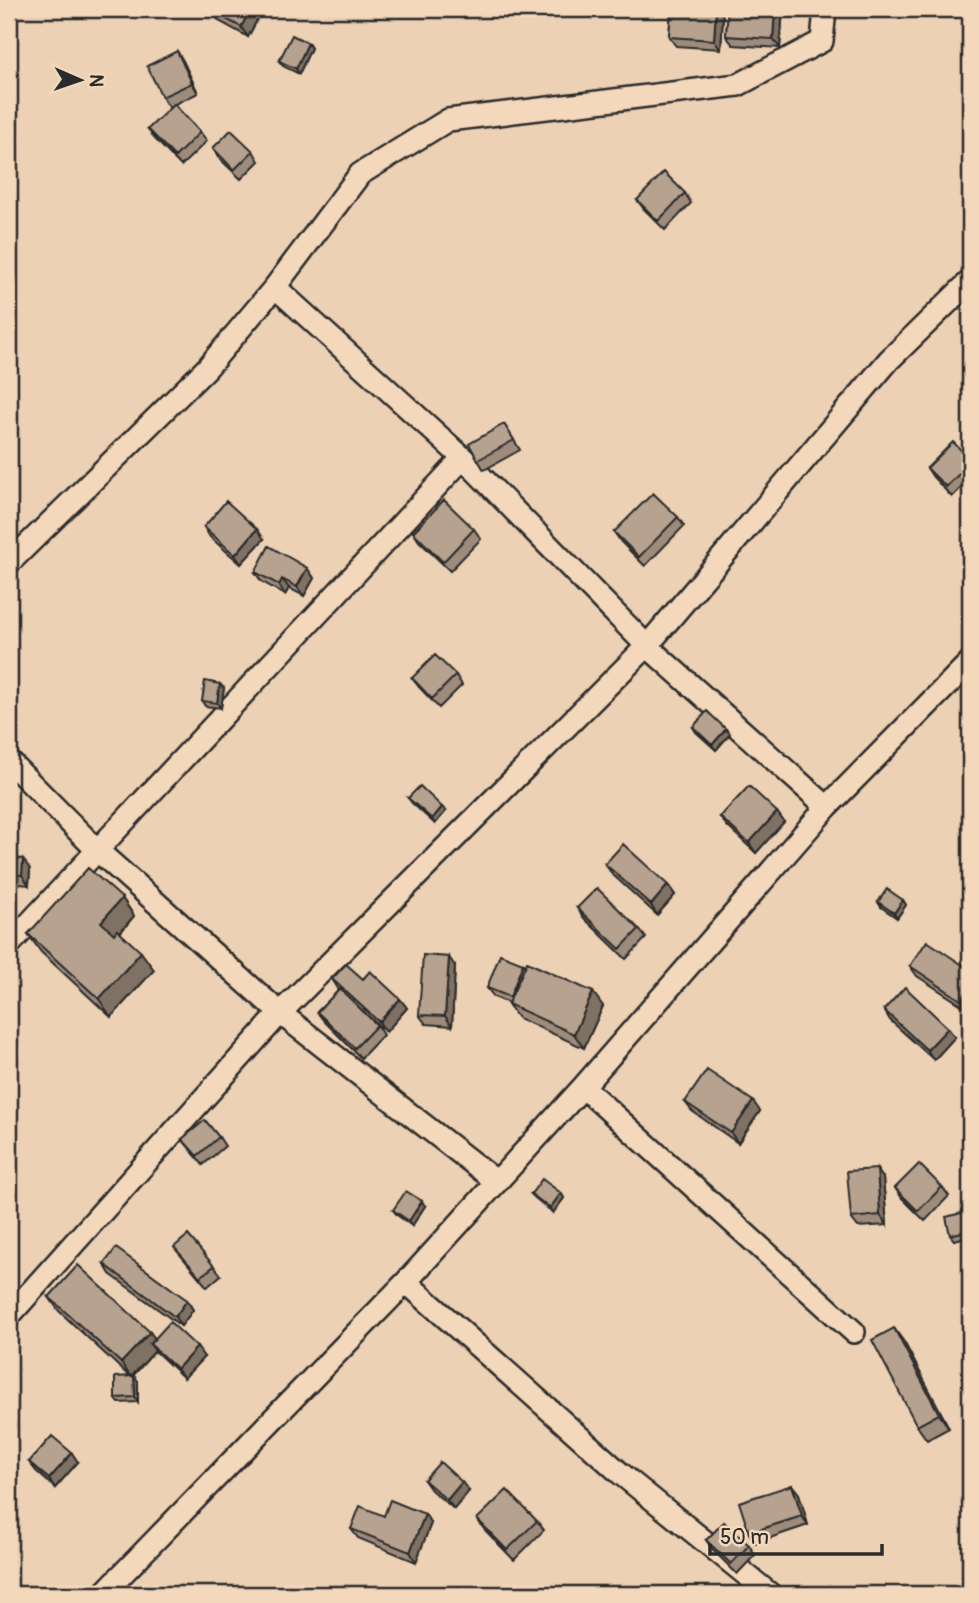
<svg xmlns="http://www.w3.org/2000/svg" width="979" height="1603" font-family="Pangolin,sans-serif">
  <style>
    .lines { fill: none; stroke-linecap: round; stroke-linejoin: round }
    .minor-casing { stroke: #2b2b2b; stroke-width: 26 }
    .minor { stroke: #f4d8bb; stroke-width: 21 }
    .wall { fill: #9d8b7b; stroke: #2b2b2b; stroke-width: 2 }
    .shaded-wall { fill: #7f7164; stroke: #2b2b2b; stroke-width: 2 }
    .building { fill: #b6a28f; stroke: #2b2b2b; stroke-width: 2 }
  </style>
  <rect width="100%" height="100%" fill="#ecd1b5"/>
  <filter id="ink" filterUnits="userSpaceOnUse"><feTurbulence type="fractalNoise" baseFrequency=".0143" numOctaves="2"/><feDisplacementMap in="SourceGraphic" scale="14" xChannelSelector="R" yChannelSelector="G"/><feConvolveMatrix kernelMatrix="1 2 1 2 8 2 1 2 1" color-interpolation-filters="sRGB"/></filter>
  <g filter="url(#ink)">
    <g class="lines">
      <defs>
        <path id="minor" d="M275,287L463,458L647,646L827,807
          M9,563L207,368L275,287L360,174L448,120L738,85L822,41L825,9
          M9,761L97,850L280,1013L497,1182
          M9,945L463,458
          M583,1087L854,1332
          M406,1282L620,1473L770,1594
          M9,1316L280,1013L647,646L889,360L970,281
          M103,1594L406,1282L583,1087L827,807L970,662"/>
      </defs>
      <!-- minor casing -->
      <use href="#minor" class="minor-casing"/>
      <!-- minor -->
      <use href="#minor" class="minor"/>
    </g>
    <!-- wall -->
    <path class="wall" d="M214,9H263L248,37L219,21L213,12Z
      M671,9H718L723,16L721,49L676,46L669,37Z
      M728,9H783L780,48L733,45L726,36Z
      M308,43L311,48L299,74L283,66L279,61Z
      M177,51L183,61L198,93L169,107L162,97Z
      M148,129L200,132L207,141L181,166L155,139Z
      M213,148L253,151L259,161L241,179L219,158Z
      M685,193L691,203L665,230L644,209L637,200Z
      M504,424L520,450L484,470L478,460Z
      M970,459V479L952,497L933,477L927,468Z
      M678,517L684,526L645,566L621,542L614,532Z
      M204,527L264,539L241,564L210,537Z
      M474,529L481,539L450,571L419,541L413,532Z
      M307,568L314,578L304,596L289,588L285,595L261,581L255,572Z
      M456,675L462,685L439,708L419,687L412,678Z
      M224,688L221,708L205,706L202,701Z
      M693,727L726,729L730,734L716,750L696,732Z
      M408,798L446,811L435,824L412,803Z
      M777,812L784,822L756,853L727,826L720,817Z
      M9,858L30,869L29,885L9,883Z
      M605,864L668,885L675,895L657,915L612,874Z
      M122,898L134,916L120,933L154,970L111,1017L41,952L28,934Z
      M903,900L906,905L897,918L881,907L878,902Z
      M577,908L639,929L646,938L626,959L584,918Z
      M523,963L525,967L603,1006L584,1048L518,1018L508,1004L509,1003L494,997L487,988Z
      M455,966L452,1026L426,1024L419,1015Z
      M910,966L970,970V1006L968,1009L917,976Z
      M332,979H363L400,999L407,1008L386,1032L350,1000L377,1025L383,1035L361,1058L324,1021L317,1012L339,990Z
      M884,1010L955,1037L934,1060L890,1020Z
      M685,1102L760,1111L738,1143L692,1111Z
      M219,1137L225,1146L203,1165L182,1139Z
      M883,1178L887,1225L858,1227L851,1218Z
      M942,1187L949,1196L925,1221L902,1198L895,1188Z
      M561,1193L564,1198L553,1213L535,1198L531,1194Z
      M425,1206L412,1226L397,1215L393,1210Z
      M965,1212L968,1217L970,1224V1236L954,1240L950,1235Z
      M174,1247L214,1266L221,1275L207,1287Z
      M104,1264L187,1300L193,1310L181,1326L110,1274Z
      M49,1297L150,1332L155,1339L204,1357L184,1378L155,1351L132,1377L134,1376L138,1381V1402L119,1403L115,1398L130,1377L59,1311Z
      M904,1342L949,1428L927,1440L917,1426Z
      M29,1462H78L55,1488L36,1471Z
      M424,1480L469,1491L454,1509L431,1490Z
      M792,1485L799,1494L808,1525L755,1543L749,1533Z
      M384,1516L431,1523L416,1562L358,1538L351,1529Z
      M477,1519L537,1521L544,1530L514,1560L484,1529Z
      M706,1540L749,1545L755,1555L737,1574L713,1550Z"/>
    <!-- shaded-wall -->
    <path class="shaded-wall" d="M251,9H263L248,37L241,27Z
      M716,9H718L723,16L721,49L714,40Z
      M775,9H783L780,48L773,39Z
      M308,43L311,48L299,74L296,69Z
      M177,51L183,61L198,93L192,83Z
      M257,529L264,539L241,564L235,555Z
      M307,568L314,578L304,596L297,587Z
      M282,579L289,588L285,595L279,585Z
      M220,684L224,688L221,708L217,703Z
      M726,729L730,734L716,750L712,745Z
      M442,807L446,811L435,824L432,819Z
      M777,812L784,822L756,853L749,843Z
      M23,859L30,869L29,885L22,875Z
      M668,885L675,895L657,915L651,905Z
      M122,898L134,916L113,940L101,922Z
      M903,900L906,905L897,918L894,913Z
      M141,952L154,970L111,1017L99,999Z
      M449,957L455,966L452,1026L445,1016Z
      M523,963L529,972L517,1006L510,997Z
      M970,986V1006L968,1009L961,1000Z
      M593,992L603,1006L584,1048L574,1034Z
      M400,999L407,1008L386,1032L379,1022Z
      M948,1028L955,1037L934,1060L927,1050Z
      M753,1101L760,1111L738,1143L731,1133Z
      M877,1169L883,1178L887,1225L880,1215Z
      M561,1193L564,1198L553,1213L550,1208Z
      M422,1201L425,1206L412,1226L409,1221Z
      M965,1212L968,1217L970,1224V1231Z
      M187,1300L193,1310L181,1326L175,1317Z
      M894,1328L904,1342L949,1428L939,1414Z
      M150,1332L160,1346L150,1344L155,1351L131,1377L121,1363Z
      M197,1347L204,1357L184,1378L177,1369Z
      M134,1376L138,1381V1402L135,1397Z
      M72,1453L78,1462L55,1488L49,1479Z
      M462,1482L469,1491L454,1509L447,1500Z
      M792,1485L799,1494L808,1525L802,1516Z
      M425,1514L431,1523L416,1562L410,1552Z"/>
    <!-- building -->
    <path class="building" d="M214,9H251L241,27L213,12Z
      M671,9H716L714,40L669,37Z
      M728,9H775L773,39L726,36Z
      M292,35L308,43L296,69L279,61Z
      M177,51L192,83L162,97L147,66Z
      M174,104L200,132L175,157L148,129Z
      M231,130L253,151L234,170L213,148Z
      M664,172L685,193L658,221L637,200Z
      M504,424L514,440L478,460L469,444Z
      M953,442L970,459V463L946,487L927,468Z
      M653,493L678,517L639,557L614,532Z
      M444,500L474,529L443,562L413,532Z
      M226,501L257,529L235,555L204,527Z
      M269,546L307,568L297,587L282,579L279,585L255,572Z
      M435,655L456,675L432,699L412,678Z
      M205,681L220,684L217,703L202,701Z
      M707,711L726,729L712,745L693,727Z
      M420,786L442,807L432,819L408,798Z
      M749,786L777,812L749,843L720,817Z
      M623,844L668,885L651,905L605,864Z
      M9,858L23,859L22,875L9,874Z
      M88,868L122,898L101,922L114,934L117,930L141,952L99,999L28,934Z
      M597,888L639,929L620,949L577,908Z
      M887,889L903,900L894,913L878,902Z
      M927,941L970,970V986L961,1000L910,966Z
      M500,954L523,963L510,997L487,988Z
      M423,955L449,957L445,1016L419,1015Z
      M527,962L593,992L574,1034L508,1004Z
      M346,964L363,979L370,971L400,999L379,1022L332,979Z
      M905,987L948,1028L927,1050L884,1010Z
      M340,989L377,1025L355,1048L317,1012Z
      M707,1070L753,1101L731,1133L685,1102Z
      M205,1120L219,1137L197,1156L182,1139Z
      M919,1164L942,1187L918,1211L895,1188Z
      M877,1169L880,1215L851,1218L847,1171Z
      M542,1179L561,1193L550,1208L531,1194Z
      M406,1191L422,1201L409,1221L393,1210Z
      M965,1212L970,1230L950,1235L946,1217Z
      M188,1235L214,1266L200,1277L174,1247Z
      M116,1248L187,1300L175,1317L104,1264Z
      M78,1265L150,1332L121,1363L49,1297Z
      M170,1322L197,1347L177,1369L150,1344Z
      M894,1328L939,1414L917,1426L872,1340Z
      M134,1376L135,1397L115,1398V1377Z
      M52,1436L72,1453L49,1479L29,1462Z
      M440,1462L462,1482L447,1500L424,1480Z
      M792,1485L802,1516L749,1533L739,1502Z
      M507,1490L537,1521L507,1550L477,1519Z
      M390,1500L425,1514L410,1552L351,1529L360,1506L384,1516Z
      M724,1522L749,1545L731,1564L706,1540Z"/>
  </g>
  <!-- margin -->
  <rect width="979" height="1603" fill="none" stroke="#f4d8bb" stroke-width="35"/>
  <rect x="18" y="18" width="944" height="1568" fill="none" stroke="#2b2b2b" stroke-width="2.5" filter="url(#ink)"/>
  <!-- north arrow -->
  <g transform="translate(80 80) rotate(92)" stroke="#f4d8bb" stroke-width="5" paint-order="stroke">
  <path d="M0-5L12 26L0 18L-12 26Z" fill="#2b2b2b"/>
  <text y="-10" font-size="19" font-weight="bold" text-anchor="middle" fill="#2b2b2b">N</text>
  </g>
  <!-- scale -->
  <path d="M710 1544v10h172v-10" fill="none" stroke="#2b2b2b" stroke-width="3.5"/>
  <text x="720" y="1544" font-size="21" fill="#2b2b2b" stroke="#f4d8bb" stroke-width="5" paint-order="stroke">50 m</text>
</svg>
